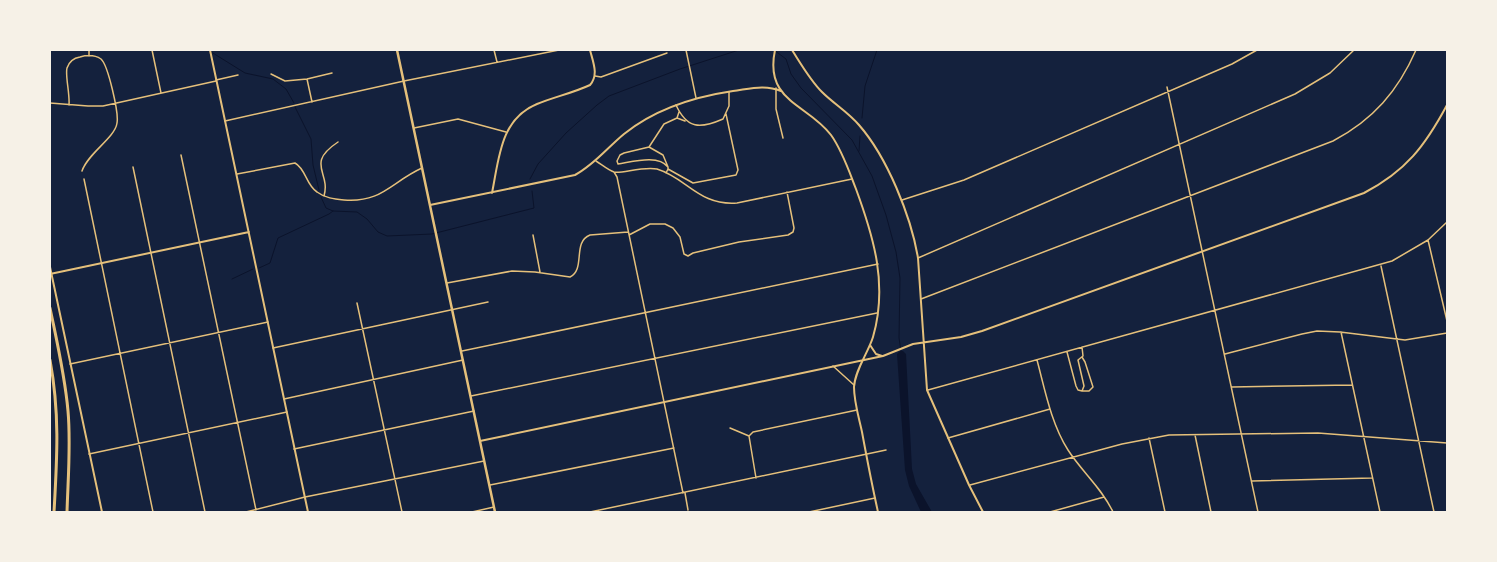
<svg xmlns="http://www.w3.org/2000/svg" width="1497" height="562" font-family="'Times New Roman',serif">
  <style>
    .water { fill: #0b132b }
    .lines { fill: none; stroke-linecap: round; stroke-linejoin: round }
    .stream { stroke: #0b132b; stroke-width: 1 }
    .minor { stroke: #e5c07b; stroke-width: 1.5 }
    .tertiary { stroke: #e5c07b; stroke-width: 2 }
    .secondary { stroke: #e5c07b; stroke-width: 2.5 }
    .motorway { stroke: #e5c07b; stroke-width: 3 }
  </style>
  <rect width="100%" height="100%" fill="#14213d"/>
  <!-- water -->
  <path class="water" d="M900,351H903L906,354L912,469L916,484L932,512H921L909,486L905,470L897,354Z"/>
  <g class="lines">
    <!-- stream -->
    <path class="stream" d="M208,50L245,73L273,79L286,89L294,103
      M774,50L786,59L791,74L801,88L852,140L872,176L886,215L896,252L900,278L899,338L901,351
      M295,107L311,139L313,165L319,190
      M862,118L865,86L877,50
      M859,151L860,136
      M530,179L538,164L566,133L597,105L609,96L680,69L739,50
      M321,197L326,208L333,211L357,212L367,219L378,232L387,236L432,234L534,208L532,191
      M259,268L270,263L278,238L329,214L333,211
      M232,279L253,269"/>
    <!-- minor -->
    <path class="minor" d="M89,50V56
      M152,50L161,93
      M494,50L497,62
      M686,50L696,98
      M271,74L285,81L307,79L332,73
      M595,76L601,77L667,53
      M307,79L312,102
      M216,80L238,75
      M1167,87L1258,512
      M776,88V109L783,138
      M50,103L88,106H103L216,81
      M69,105C70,94 65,75 67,68C69,62 74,58 80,57C87,55 95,55 101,59C108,65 119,113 117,123C115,138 88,153 82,171
      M676,105C687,129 700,129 723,119L729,106V92
      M677,118L685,121
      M225,121L404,81L559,50
      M414,128L458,119L506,132
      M649,147L664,124L677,118L679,112
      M181,155L256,510
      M596,161C601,164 608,170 614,172C621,174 643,166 657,169C687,178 699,206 737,203L852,179
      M133,167L205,512
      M668,170V167C658,154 632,162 618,164L617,161L620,155L624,153L649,147L663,155L668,167
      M614,172L617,177L683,493
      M666,173L668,169L693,183L736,175L738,170L726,114
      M237,174L295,163C306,169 306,185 317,192C325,198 334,199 344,200C382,203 391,182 422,168
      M84,179L153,512
      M324,196C331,172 305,164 338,142
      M902,200L964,180L1232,64L1257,50
      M533,235L540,272
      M629,235L650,224H665L673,228L680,237L684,254L688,256L693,253L739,242L788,235L793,232L794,228L787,192
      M1428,240L1447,321
      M918,258L1295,94L1330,73L1354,50
      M1381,266L1434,512
      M447,283L512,271L535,272L570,277C586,269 572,242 590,235L628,232
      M921,299L1333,141C1373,120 1398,91 1416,50
      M357,303L402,512
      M1341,332L1380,512
      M273,348L488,302
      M462,351L878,264
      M1067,352L1076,386L1078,390L1082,391L1084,386L1078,360L1083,356L1082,347
      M1225,354L1302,334L1317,331L1340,332L1405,340L1447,333
      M1082,357L1085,362L1093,387L1089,391H1082
      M1037,360C1045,390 1051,423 1068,450C1082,472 1102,488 1113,512
      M70,364L268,322
      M833,366L854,385
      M1232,387L1352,385
      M928,390L1392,261L1428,240L1447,222
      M471,396L877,313
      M284,399L463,360
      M730,428L749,436L756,478
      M1195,435L1211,512
      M749,436L753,432L857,410
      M948,438L1050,409
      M1149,438L1165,512
      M294,449L474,411
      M89,454L287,412
      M1252,481L1372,478
      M490,485L674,448
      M970,485L1122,444L1169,435L1318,433L1447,443
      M685,493L688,510
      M246,512L305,497L484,461
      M472,512L494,507
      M590,512L886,450
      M809,512L875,498
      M1050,512L1104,497"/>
    <!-- tertiary -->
    <path class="tertiary" d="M210,50L308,512
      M775,50C764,102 808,104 831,135C842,150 849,171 856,189C874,238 888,285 873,337C868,353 855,370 854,387C854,402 859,418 862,432C867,459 872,485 878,512
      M792,50C801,64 810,80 822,92C834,104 848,112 859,125C887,157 911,216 918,258L927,390L969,485L983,512
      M492,193C499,159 500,119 537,104C554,97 573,93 590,85C599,75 593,62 590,50
      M430,205L575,175C594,165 607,148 624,134C655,109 693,97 733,91C749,89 765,84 781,91
      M50,267L102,512
      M50,274L249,232
      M870,345L876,354L882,356
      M480,441L883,356L913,344L961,337L982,331L1364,193C1406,171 1425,146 1447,105"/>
    <!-- secondary -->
    <path class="secondary" d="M397,50L495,512"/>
    <!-- motorway -->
    <path class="motorway" d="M50,308C57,342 65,376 68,411C71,444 68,478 67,512
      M50,360C60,414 57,459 54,512"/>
  </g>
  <!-- border -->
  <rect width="1497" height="562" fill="none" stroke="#f6f1e7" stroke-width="102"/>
</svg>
